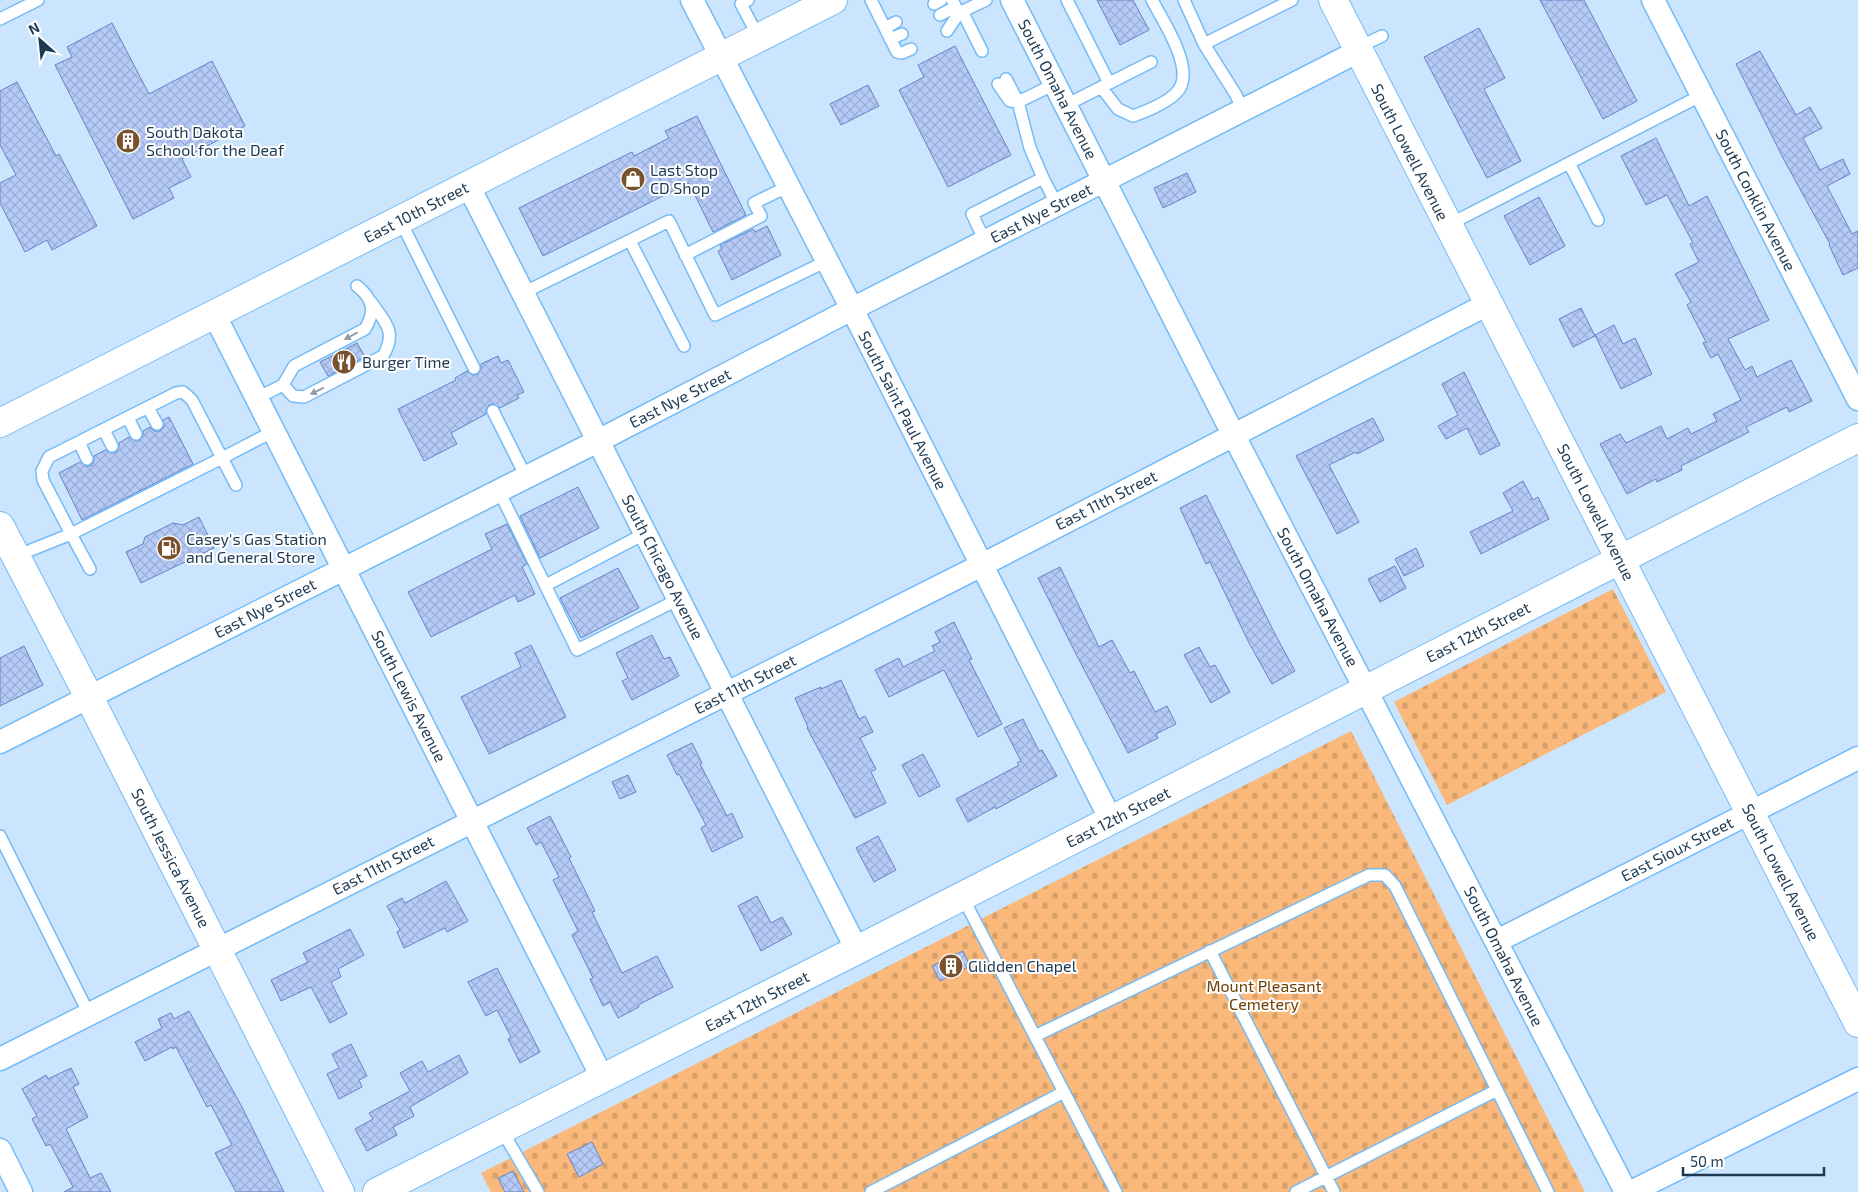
<svg xmlns="http://www.w3.org/2000/svg" width="1858" height="1192" font-family="'Exo 2',sans-serif">
  <style>
    .cemetery { fill: url(#cemetery-stones) }
    .building { fill: url(#building-cross-hatch); stroke: #6484c7 }
    .lines { fill: none; stroke-linecap: round; stroke-linejoin: round }
    .lane-casing { stroke: #75bbf5; stroke-width: 14 }
    .street-casing { stroke: #75bbf5; stroke-width: 25 }
    .secondary-casing { stroke: #75bbf5; stroke-width: 30 }
    .primary-casing { stroke: #75bbf5; stroke-width: 30 }
    .lane { stroke: #fff; stroke-width: 11 }
    .street { stroke: #fff; stroke-width: 22 }
    .secondary { stroke: #fff; stroke-width: 28 }
    .primary { stroke: #fff; stroke-width: 28 }
    .oneway { fill: #8e9ca8 }
    .labels { text-anchor: middle; stroke-width: 4; stroke-linejoin: round; paint-order: stroke }
    .street-label { font-size: 16px; fill: #1d3a52; stroke: #fff }
    .poi-label { font-size: 16px; fill: #1d3a52; stroke: #fff; text-anchor: start }
    .park-label { font-size: 16px; fill: #6e4108; stroke: #fff }
  </style>
  <defs>
    <pattern id="cemetery-stones" width="16" height="16" patternUnits="userSpaceOnUse" patternTransform="scale(1.25)"><rect width="16" height="16" fill="#fab97a"/><path d="M2 7V4a2 2 0 0 1 4 0v3zM10 15v-3a2 2 0 0 1 4 0v3z" fill="#d6a06b"/></pattern>
    <pattern id="building-cross-hatch" width="8" height="8" patternUnits="userSpaceOnUse" patternTransform="scale(1.25)"><rect width="8" height="8" fill="#b5caf6"/><path d="M0 0l8 8M0 8l8-8" fill="none" stroke="#9baed5"/></pattern>
  </defs>
  <rect width="100%" height="100%" fill="#cae5fd"/>
  <!-- cemetery -->
  <path class="cemetery" d="M1613,589L1666,692L1447,805L1394,702Z
    M1351,731L1585,1192H491L481,1173Z"/>
  <!-- building -->
  <path class="building" d="M1097,0H1133L1149,30L1120,45Z
    M1540,0H1584L1637,101L1603,119Z
    M112,23L149,94L212,61L245,126L182,159L191,177L169,188L174,198L133,219L55,65L72,57L67,47Z
    M1479,28L1505,78L1484,89L1521,161L1487,178L1424,57Z
    M955,46L1011,155L948,187L899,90L924,77L918,65Z
    M1760,51L1796,115L1810,107L1822,128L1803,138L1820,170L1843,159L1850,174L1827,186L1852,234L1858,231V268L1843,275L1829,245L1830,244L1783,158L1736,64Z
    M17,82L56,156L59,154L97,226L52,250L47,240L25,252L0,203V183L16,175L0,145V91Z
    M868,85L879,106L841,125L830,104Z
    M697,116L746,215L713,232L689,183L543,256L519,208L632,152L634,156L669,138L665,131Z
    M1656,138L1689,206L1707,196L1769,320L1728,339L1745,370L1752,366L1757,377L1791,360L1812,401L1789,412L1787,407L1746,427L1749,432L1681,466L1682,470L1657,482L1656,479L1627,494L1600,444L1620,434L1626,443L1661,426L1667,439L1688,428L1691,434L1717,421L1713,414L1741,400L1718,354L1711,358L1703,343L1706,342L1687,305L1691,302L1675,274L1699,262L1690,244L1693,243L1667,195L1646,205L1621,156Z
    M1187,173L1196,192L1163,208L1154,188Z
    M1539,197L1565,246L1530,265L1504,216Z
    M767,226L781,255L732,280L718,251L722,249L720,245L753,229L755,232Z
    M1581,308L1595,336L1573,347L1559,319Z
    M1614,325L1623,344L1635,338L1652,374L1621,389L1595,335Z
    M357,343L365,357L328,376L320,362Z
    M498,356L501,363L508,360L524,392L517,395L519,398L500,408L494,404L489,405L486,410V414L451,433L457,444L424,461L398,409L456,380L455,378L467,371L473,375L478,374L481,369V364Z
    M1464,372L1500,445L1480,455L1467,428L1446,439L1438,426L1458,415L1442,384Z
    M169,417L193,464L82,520L59,473L80,462L86,466H91L94,460V456L105,450L111,453L116,452L119,447V443L129,437L135,441L140,440L143,435V431L150,427L154,431H160L164,427L163,420Z
    M1373,418L1384,440L1357,454L1356,452L1329,465L1359,522L1337,534L1296,456Z
    M1523,481L1533,500L1538,497L1549,519L1481,554L1470,532L1513,511L1503,493Z
    M578,487L599,528L540,558L520,516Z
    M1206,495L1275,634L1295,671L1272,684L1249,643L1210,562L1206,564L1180,508Z
    M199,517L214,548L141,583L126,552L143,544L145,537L173,523L183,525Z
    M507,524L527,564L522,567L535,594L518,602L515,595L431,637L408,592L492,549L485,534Z
    M1416,548L1424,566L1404,576L1395,559Z
    M1395,566L1406,588L1380,602L1368,579Z
    M1060,567L1099,647L1112,640L1130,673L1134,671L1155,712L1167,706L1176,724L1156,734L1158,738L1128,753L1078,658L1038,578Z
    M618,568L639,608L581,638L560,598Z
    M954,622L972,659L969,660L1002,724L978,737L944,670L889,697L875,670L899,658L903,667L935,651L932,646L940,642L935,632Z
    M652,635L664,659L670,657L679,676L632,700L622,681L628,678L616,653Z
    M531,645L566,717L489,754L461,697L521,667L515,653Z
    M24,646L43,685L0,706V658Z
    M1199,647L1210,667L1215,665L1230,692L1211,703L1184,655Z
    M841,680L859,719L865,716L873,732L860,738L876,769L871,772L886,803L855,818L807,728L808,727L795,698L821,687V689Z
    M1023,719L1039,751L1042,750L1057,776L996,809L995,807L968,822L956,799L1019,765L1017,763L1021,761L1004,728Z
    M692,743L702,763L700,764L727,816L732,813L743,837L712,852L701,828L706,825L679,774L677,775L667,755Z
    M923,754L940,786L919,797L902,765Z
    M628,775L636,792L620,799L612,782Z
    M550,816L571,857L569,858L595,911L592,912L622,973L657,956L673,987L638,1005L639,1007L618,1018L610,1002L603,1006L590,979L593,978L572,935L578,931L553,880L559,877L541,842L536,845L527,828Z
    M878,836L896,870L874,882L856,848Z
    M446,881L468,921L447,932L445,928L404,948L397,932L400,930L387,906L402,898L405,903Z
    M757,896L771,923L782,917L792,934L761,951L738,906Z
    M350,929L364,955L338,969L341,977L331,982L347,1014L330,1023L311,987L281,1001L271,980L308,962L303,953Z
    M963,951L970,966L940,981L932,966Z
    M497,968L540,1052L520,1063L508,1039L511,1037L497,1010L486,1016L468,982Z
    M189,1011L242,1107L284,1192H236L215,1153L232,1145L211,1105L207,1107L176,1047L173,1049L172,1047L145,1061L135,1042L162,1028L158,1019L171,1013L174,1019Z
    M351,1044L367,1076L359,1080L362,1087L339,1099L327,1074L339,1068L332,1054Z
    M459,1055L468,1073L410,1107L414,1116L393,1127L397,1135L367,1151L355,1129L373,1119L369,1113L410,1091L400,1073L422,1061L428,1072Z
    M71,1068L79,1084L73,1087L88,1117L66,1129L90,1178L101,1173L111,1192H64L73,1187L50,1144L46,1146L32,1119L37,1116L22,1089L46,1075L48,1079Z
    M592,1142L603,1164L579,1177L567,1154Z
    M513,1171L524,1192H505L498,1178Z"/>
  <g class="lines">
    <defs>
      <path id="lane" d="M748,0L741,4L759,38
        M871,0L897,52L902,53L911,49
        M952,0L959,13L986,0
        M1067,0L1109,83
        M1184,0L1204,44L1292,0
        M934,4L941,0
        M962,11L982,51
        M940,15L955,7
        M0,19L38,0
        M885,28L896,22
        M947,31L959,13
        M890,39L902,34
        M1204,44L1236,95L1243,110
        M1357,48L1382,36
        M1006,79L1018,102L1030,148L1043,178
        M998,84L1010,101L1018,102L1055,84
        M1101,87L1118,109L1133,116C1147,111 1175,100 1181,86C1191,63 1163,21 1152,0
        M1066,105L1151,62
        M1569,163L1598,220
        M400,220L474,368
        M1448,225L1702,95
        M630,241L684,346
        M985,241L972,214L1043,178L1057,205
        M685,255L761,216L754,203L789,186
        M523,293L669,221L715,315L827,261
        M283,385L293,396L304,397L383,356C397,332 386,323 371,302
        M257,398L283,385L294,366L365,329C376,311 373,299 357,286
        M148,408L157,424
        M493,411L526,477
        M128,418L136,434
        M104,430L112,446
        M79,442L87,459
        M499,491L577,650L679,599
        M16,556L71,534L43,480L42,471L49,457L176,393L183,392L192,400L222,458L274,431
        M90,569L71,534L222,458L236,485
        M546,585L646,533
        M0,836L89,1014
        M962,896L1116,1192
        M1210,951L1334,1192
        M1035,1036L1369,875H1385L1395,886L1548,1192
        M501,1129L538,1192
        M871,1192L1064,1092
        M1296,1192L1497,1090"/>
      <path id="street" d="M692,0L852,309L1111,820
        M1012,0L1233,434L1626,1192
        M1653,0L1858,399
        M468,185L857,950
        M214,314L603,1079
        M0,742L598,441L852,309L1359,51
        M1497,941L1858,758
        M0,1059L982,565L1488,304
        M0,1150L21,1192
        M1631,1192L1858,1079"/>
      <path id="secondary" d="M1333,0L1858,1023
        M0,526L89,697L340,1192
        M377,1192L857,950L1858,438"/>
      <path id="primary" d="M0,423L833,0"/>
    </defs>
    <!-- lane casing -->
    <use href="#lane" class="lane-casing"/>
    <!-- street casing -->
    <use href="#street" class="street-casing"/>
    <!-- secondary casing -->
    <use href="#secondary" class="secondary-casing"/>
    <!-- primary casing -->
    <use href="#primary" class="primary-casing"/>
    <!-- lane -->
    <use href="#lane" class="lane"/>
    <!-- street -->
    <use href="#street" class="street"/>
    <!-- secondary -->
    <use href="#secondary" class="secondary"/>
    <!-- primary -->
    <use href="#primary" class="primary"/>
  </g>
  <!-- one-way arrows -->
  <defs><path id="oneway-solid" d="M-6-.8H1V-3.2L6.5 0L1 3.2V.8H-6Z" transform="scale(1.25)"/></defs>
  <g class="oneway">
    <use href="#oneway-solid" transform="translate(351 336) rotate(152)"/>
    <use href="#oneway-solid" transform="translate(317 391) rotate(154)"/>
  </g>
  <!-- icons -->
  <defs>
    <symbol id="building-disc" viewBox="-11 -11 22 22"><circle r="9.5" fill="#77522d" stroke="#fff"/><path d="M-4-6H4V6H1V3H-1V6H-4ZM-2.5-4.3h1.7v1.8h-1.7ZM.8-4.3h1.7v1.8H.8ZM-2.5-1h1.7V.8h-1.7ZM.8-1h1.7V.8H.8Z" fill="#fff"/></symbol>
    <symbol id="shop-disc" viewBox="-11 -11 22 22"><circle r="9.5" fill="#77522d" stroke="#fff"/><path d="M-5-2.5h2.3a2.7 3.5 0 0 1 5.4 0H5L5.5 6h-11ZM-1.5-2.5h3a1.5 2.3 0 0 0-3 0Z" fill="#fff"/></symbol>
    <symbol id="restaurant-disc" viewBox="-11 -11 22 22"><circle r="9.5" fill="#77522d" stroke="#fff"/><path d="M-5-6h1v4h1v-4h1v4h1v-4h1v5L-1.5 .5V6h-2V.5L-5-1ZM5-6V6H3V1.5H1.5Q1.5-4 5-6Z" fill="#fff"/></symbol>
    <symbol id="fuel-disc" viewBox="-11 -11 22 22"><circle r="9.5" fill="#77522d" stroke="#fff"/><path d="M-5.5-6h7V0h2V4h1.3V-2.5L3-4.5l.8-.8L6-3V5H2.5V1h-1V6h-7ZM-4.2-4.7v3.2H.2V-4.7Z" fill="#fff"/></symbol>
  </defs>
  <g fill-rule="evenodd">
    <use href="#building-disc" x="114" y="127" width="28" height="28"/>
    <use href="#shop-disc" x="619" y="165" width="28" height="28"/>
    <use href="#restaurant-disc" x="330" y="348" width="28" height="28"/>
    <use href="#fuel-disc" x="155" y="534" width="28" height="28"/>
    <use href="#building-disc" x="937" y="952" width="28" height="28"/>
  </g>
  <g class="labels">
    <!-- street labels -->
    <g class="street-label">
      <text transform="translate(1058 89) rotate(63)" y="6">South Omaha Avenue</text>
      <text transform="translate(1410 152) rotate(63)" y="6">South Lowell Avenue</text>
      <text transform="translate(1756 200) rotate(63)" y="6">South Conklin Avenue</text>
      <text transform="translate(416 212) rotate(-27)" y="6">East 10th Street</text>
      <text transform="translate(1041 213) rotate(-27)" y="6">East Nye Street</text>
      <text transform="translate(680 398) rotate(-27)" y="6">East Nye Street</text>
      <text transform="translate(903 410) rotate(63)" y="6">South Saint Paul Avenue</text>
      <text transform="translate(1106 500) rotate(-27)" y="6">East 11th Street</text>
      <text transform="translate(1596 512) rotate(63)" y="6">South Lowell Avenue</text>
      <text transform="translate(663 567) rotate(63)" y="6">South Chicago Avenue</text>
      <text transform="translate(1318 597) rotate(62)" y="6">South Omaha Avenue</text>
      <text transform="translate(265 608) rotate(-27)" y="6">East Nye Street</text>
      <text transform="translate(1478 632) rotate(-27)" y="6">East 12th Street</text>
      <text transform="translate(745 684) rotate(-27)" y="6">East 11th Street</text>
      <text transform="translate(409 696) rotate(63)" y="6">South Lewis Avenue</text>
      <text transform="translate(1118 817) rotate(-27)" y="6">East 12th Street</text>
      <text transform="translate(1677 849) rotate(-27)" y="6">East Sioux Street</text>
      <text transform="translate(171 858) rotate(63)" y="6">South Jessica Avenue</text>
      <text transform="translate(383 865) rotate(-27)" y="6">East 11th Street</text>
      <text transform="translate(1781 872) rotate(63)" y="6">South Lowell Avenue</text>
      <text transform="translate(1504 956) rotate(63)" y="6">South Omaha Avenue</text>
      <text transform="translate(757 1001) rotate(-27)" y="6">East 12th Street</text>
    </g>
    <!-- poi labels -->
    <g class="poi-label">
      <text x="146" y="138">South Dakota<tspan x="146" dy="18">School for the Deaf</tspan></text>
      <text x="650" y="176">Last Stop<tspan x="650" dy="18">CD Shop</tspan></text>
      <text x="362" y="368">Burger Time</text>
      <text x="186" y="545">Casey's Gas Station<tspan x="186" dy="18">and General Store</tspan></text>
      <text x="968" y="972">Glidden Chapel</text>
    </g>
    <!-- park labels -->
    <g class="park-label">
      <text x="1264" y="992">Mount Pleasant<tspan x="1264" dy="18">Cemetery</tspan></text>
    </g>
  </g>
  <!-- north arrow -->
  <g transform="translate(40 40) rotate(333)" stroke="#ffffff" stroke-width="4" paint-order="stroke">
  <path d="M0-4L9 19L0 12L-9 19Z" fill="#1d3a52"/>
  <text y="-8" font-size="14" font-weight="bold" text-anchor="middle" fill="#1d3a52">N</text>
  </g>
  <!-- scale -->
  <path d="M1683 1167v8h141v-8" fill="none" stroke="#1d3a52" stroke-width="2.5"/>
  <text x="1690" y="1167" font-size="15" fill="#1d3a52" stroke="#ffffff" stroke-width="4" paint-order="stroke">50 m</text>
</svg>
